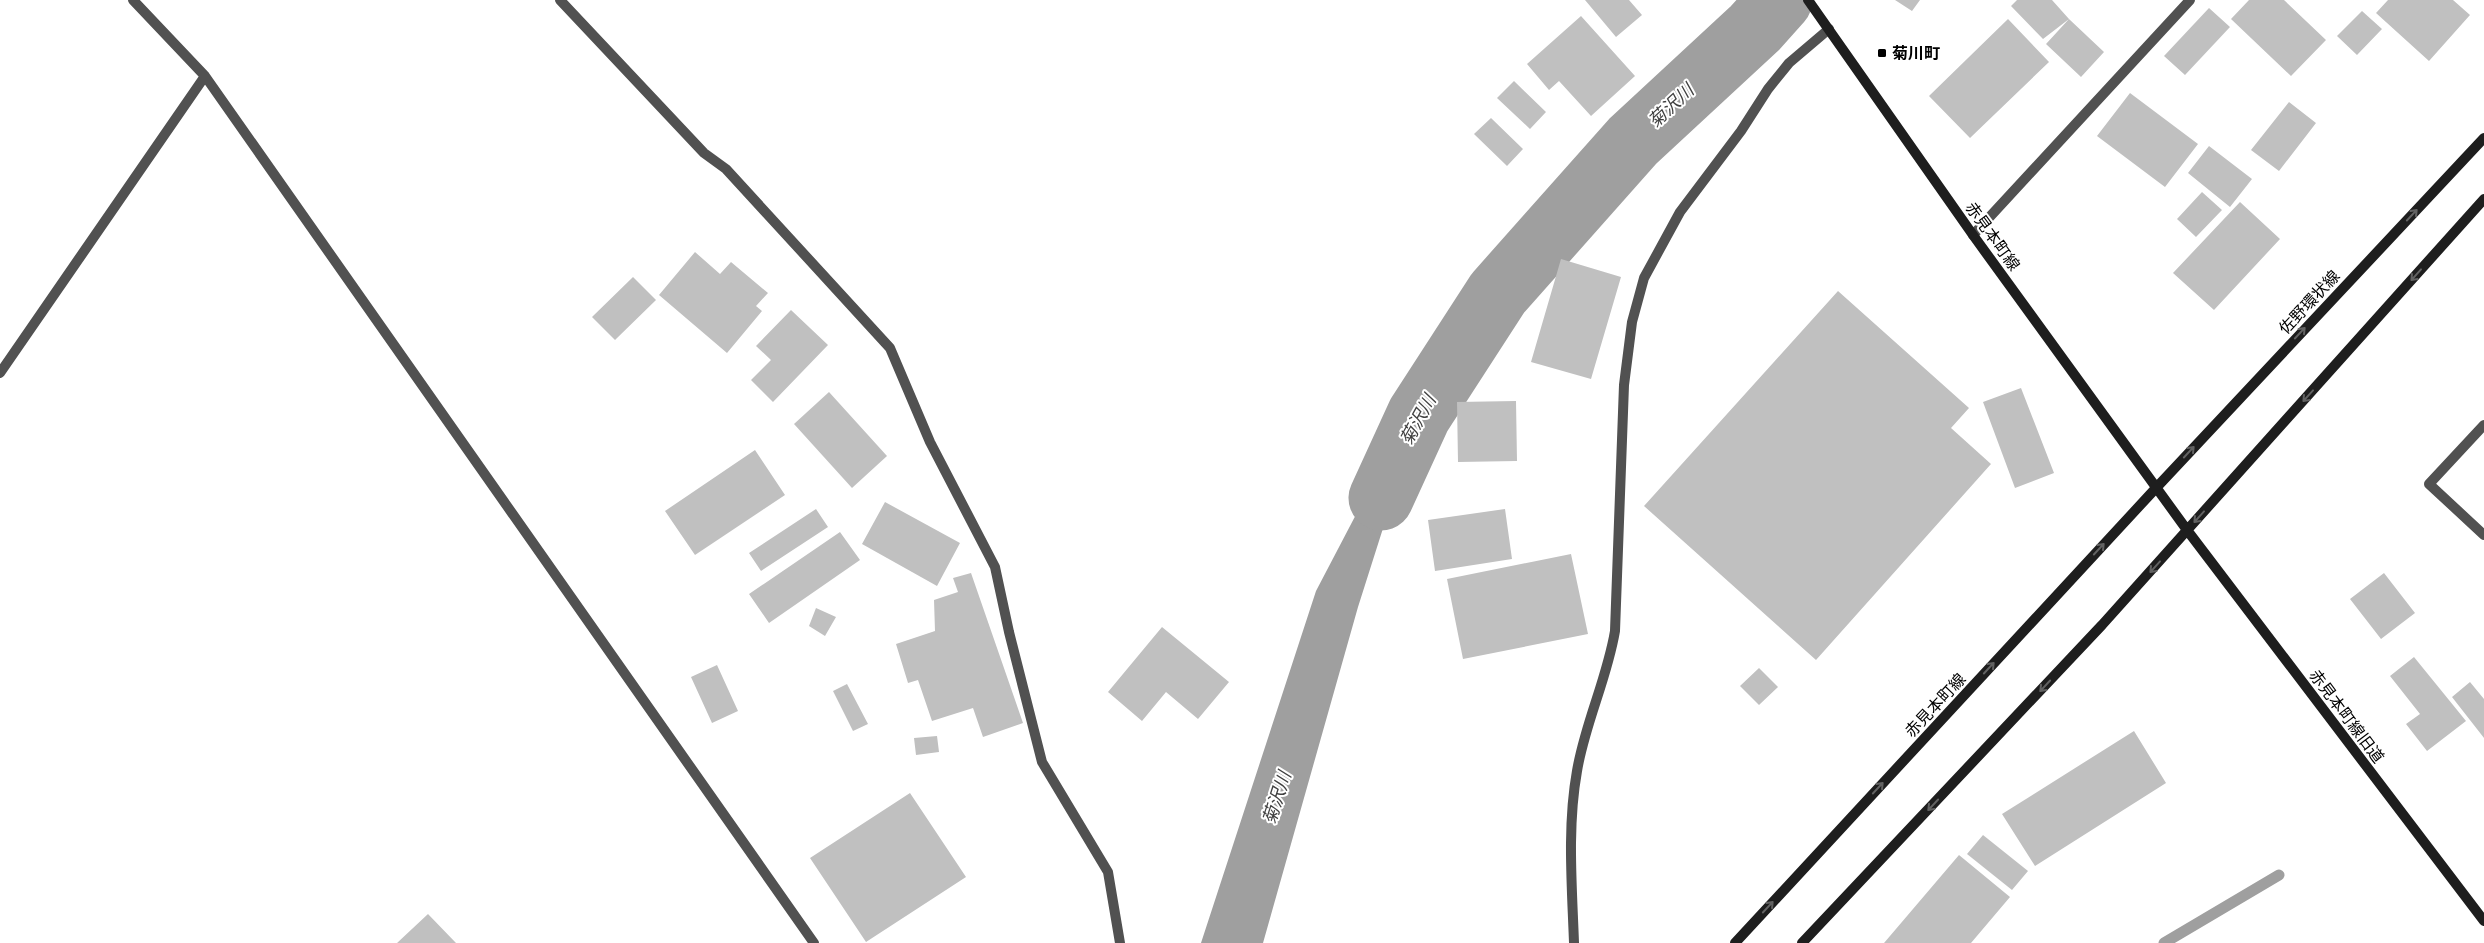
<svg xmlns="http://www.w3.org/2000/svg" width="2484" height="943" font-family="Arial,'Noto Sans JP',sans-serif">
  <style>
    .water { fill: #9f9f9f }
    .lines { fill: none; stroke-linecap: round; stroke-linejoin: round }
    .stream { stroke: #9f9f9f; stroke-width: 11 }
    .river { stroke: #9f9f9f; stroke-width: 65 }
    .building { fill: #c0c0c0 }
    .street { stroke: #515151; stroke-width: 10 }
    .secondary { stroke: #1e1e1e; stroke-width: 10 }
    .oneway { stroke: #626262 }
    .poi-dot { fill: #000; stroke: #fff; stroke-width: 2 }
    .labels { text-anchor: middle; stroke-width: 4; stroke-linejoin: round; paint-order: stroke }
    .poi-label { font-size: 16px; font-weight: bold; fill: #000; stroke: #fff; text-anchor: start }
    .street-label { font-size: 16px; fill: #000; stroke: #fff }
    .water-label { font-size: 18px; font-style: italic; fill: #404040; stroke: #fff }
  </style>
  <rect width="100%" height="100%" fill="#fff"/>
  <!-- water -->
  <path class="water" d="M1419,415L1358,607L1263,943H1201L1316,591L1372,484Z"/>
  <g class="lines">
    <!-- stream -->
    <path class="stream" d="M2164,943L2279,875"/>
    <!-- river -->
    <path class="river" d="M1381,498L1419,415L1498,293L1633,141L1755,28L1780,0"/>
  </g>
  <!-- building -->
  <path class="building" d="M1585,0H1629L1642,15L1616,37Z
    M1895,0H1920L1912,11Z
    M2017,0H2052L2069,19L2043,39L2011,6Z
    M2249,0H2284L2326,40L2291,76L2231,19Z
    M2388,0H2453L2470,15L2429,61L2376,13Z
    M2209,8L2230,27L2185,75L2164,56Z
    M2362,11L2382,29L2357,55L2337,36Z
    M1581,16L1635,76L1591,116L1559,81L1549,90L1527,64Z
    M2008,19L2049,62L1970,138L1929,96Z
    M2069,19L2104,52L2081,77L2046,44Z
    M1514,81L1546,112L1530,129L1497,98Z
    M2130,93L2198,144L2165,187L2097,136Z
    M2289,102L2316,123L2279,171L2251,150Z
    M1491,118L1523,149L1507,166L1474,134Z
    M2209,146L2252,179L2230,207L2188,173Z
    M2202,192L2222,210L2196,237L2177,219Z
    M2240,202L2280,239L2214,310L2173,273Z
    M695,252L720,274L731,262L768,293L756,306L762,311L727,353L659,295Z
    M1561,259L1621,277L1591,379L1531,362Z
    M633,277L656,300L615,340L592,317Z
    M1838,291L1969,408L1951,428L1991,464L1816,660L1644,506Z
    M791,310L828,345L773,402L751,380L771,360L756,346Z
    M2021,388L2054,473L2015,488L1983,402Z
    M829,392L887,456L852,488L794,424Z
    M1516,401L1517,461L1458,462L1457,402Z
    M755,450L785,495L695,555L665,511Z
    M885,502L960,543L937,586L862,544Z
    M816,509L828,527L761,571L749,553Z
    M1505,509L1512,559L1435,571L1428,520Z
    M840,532L860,560L769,623L749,594Z
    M1571,554L1588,634L1463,659L1447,579Z
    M971,573L1023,723L983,737L973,708L932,721L918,680L908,683L896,644L935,631L934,600L958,592L953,578Z
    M2384,573L2415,613L2381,639L2350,599Z
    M816,608L836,617L825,636L809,626Z
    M1162,627L1229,682L1198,719L1166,692L1142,721L1108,692Z
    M2414,657L2466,721L2427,751L2406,724L2420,714L2390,676Z
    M717,665L738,711L712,723L691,677Z
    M1759,668L1778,687L1759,705L1740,686Z
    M2470,682L2484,699V738L2452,697Z
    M847,684L868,724L853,731L833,691Z
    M2134,731L2166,783L2035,866L2002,814Z
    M937,736L939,752L916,755L914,738Z
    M910,793L966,877L866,942L810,858Z
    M1983,835L2028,871L2012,890L1967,854Z
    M1959,855L2010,897L1971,943H1884Z
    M428,914L456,943H397Z"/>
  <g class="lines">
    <!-- street -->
    <path class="street" d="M133,0L205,76L814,943
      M560,0L704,153L726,169L890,348L930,442L995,567L1009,632L1042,762L1108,872L1120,943
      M1973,235L2190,0
      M0,373L205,76
      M2484,425L2429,484L2484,535
      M1574,943C1572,886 1567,827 1577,771C1585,723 1607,679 1615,631L1624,385L1632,322L1644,278L1680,212L1741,131L1768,89L1789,63L1829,29"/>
    <!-- secondary -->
    <path class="secondary" d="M1808,0L1973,235L2187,530L2484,921
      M1735,943L2156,488L2484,138
      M1802,943L2102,625L2484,199"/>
  </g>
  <!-- one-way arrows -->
  <defs><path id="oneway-shaft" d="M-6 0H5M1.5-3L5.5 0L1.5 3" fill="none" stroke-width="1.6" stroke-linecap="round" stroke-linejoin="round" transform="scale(1.25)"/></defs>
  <g class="oneway">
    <use href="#oneway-shaft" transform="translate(2412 215) rotate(-47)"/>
    <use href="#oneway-shaft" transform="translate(2416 275) rotate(132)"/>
    <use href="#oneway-shaft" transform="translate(2300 333) rotate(-47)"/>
    <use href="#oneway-shaft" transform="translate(2308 396) rotate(132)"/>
    <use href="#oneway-shaft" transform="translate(2189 452) rotate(-47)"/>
    <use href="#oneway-shaft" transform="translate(2199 517) rotate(132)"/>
    <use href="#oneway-shaft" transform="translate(2099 549) rotate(-47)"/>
    <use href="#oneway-shaft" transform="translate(2155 567) rotate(132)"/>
    <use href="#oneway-shaft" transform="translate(1989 668) rotate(-47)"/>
    <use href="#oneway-shaft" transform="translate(2045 686) rotate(133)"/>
    <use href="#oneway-shaft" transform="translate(1878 788) rotate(-47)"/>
    <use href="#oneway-shaft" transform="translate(1933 805) rotate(133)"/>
    <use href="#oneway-shaft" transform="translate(1768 907) rotate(-47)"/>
  </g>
  <!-- markers -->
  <rect class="poi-dot" x="1877" y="48" width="10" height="10" rx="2.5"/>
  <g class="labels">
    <!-- poi labels -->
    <g class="poi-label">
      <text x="1892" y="59">菊川町</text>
    </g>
    <!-- street labels -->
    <g class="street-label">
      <text transform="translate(1993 236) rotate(54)" y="6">赤見本町線</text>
      <text transform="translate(2309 302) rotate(-47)" y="6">佐野環状線</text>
      <text transform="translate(1935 705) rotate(-47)" y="6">赤見本町線</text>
      <text transform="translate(2347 716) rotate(53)" y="6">赤見本町線旧道</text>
    </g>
    <!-- water labels -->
    <g class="water-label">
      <text transform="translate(1671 106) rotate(-43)" y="6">菊沢川</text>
      <text transform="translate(1418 420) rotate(-61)" y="6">菊沢川</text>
      <text transform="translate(1277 798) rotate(-72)" y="6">菊沢川</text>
    </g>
  </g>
</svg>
